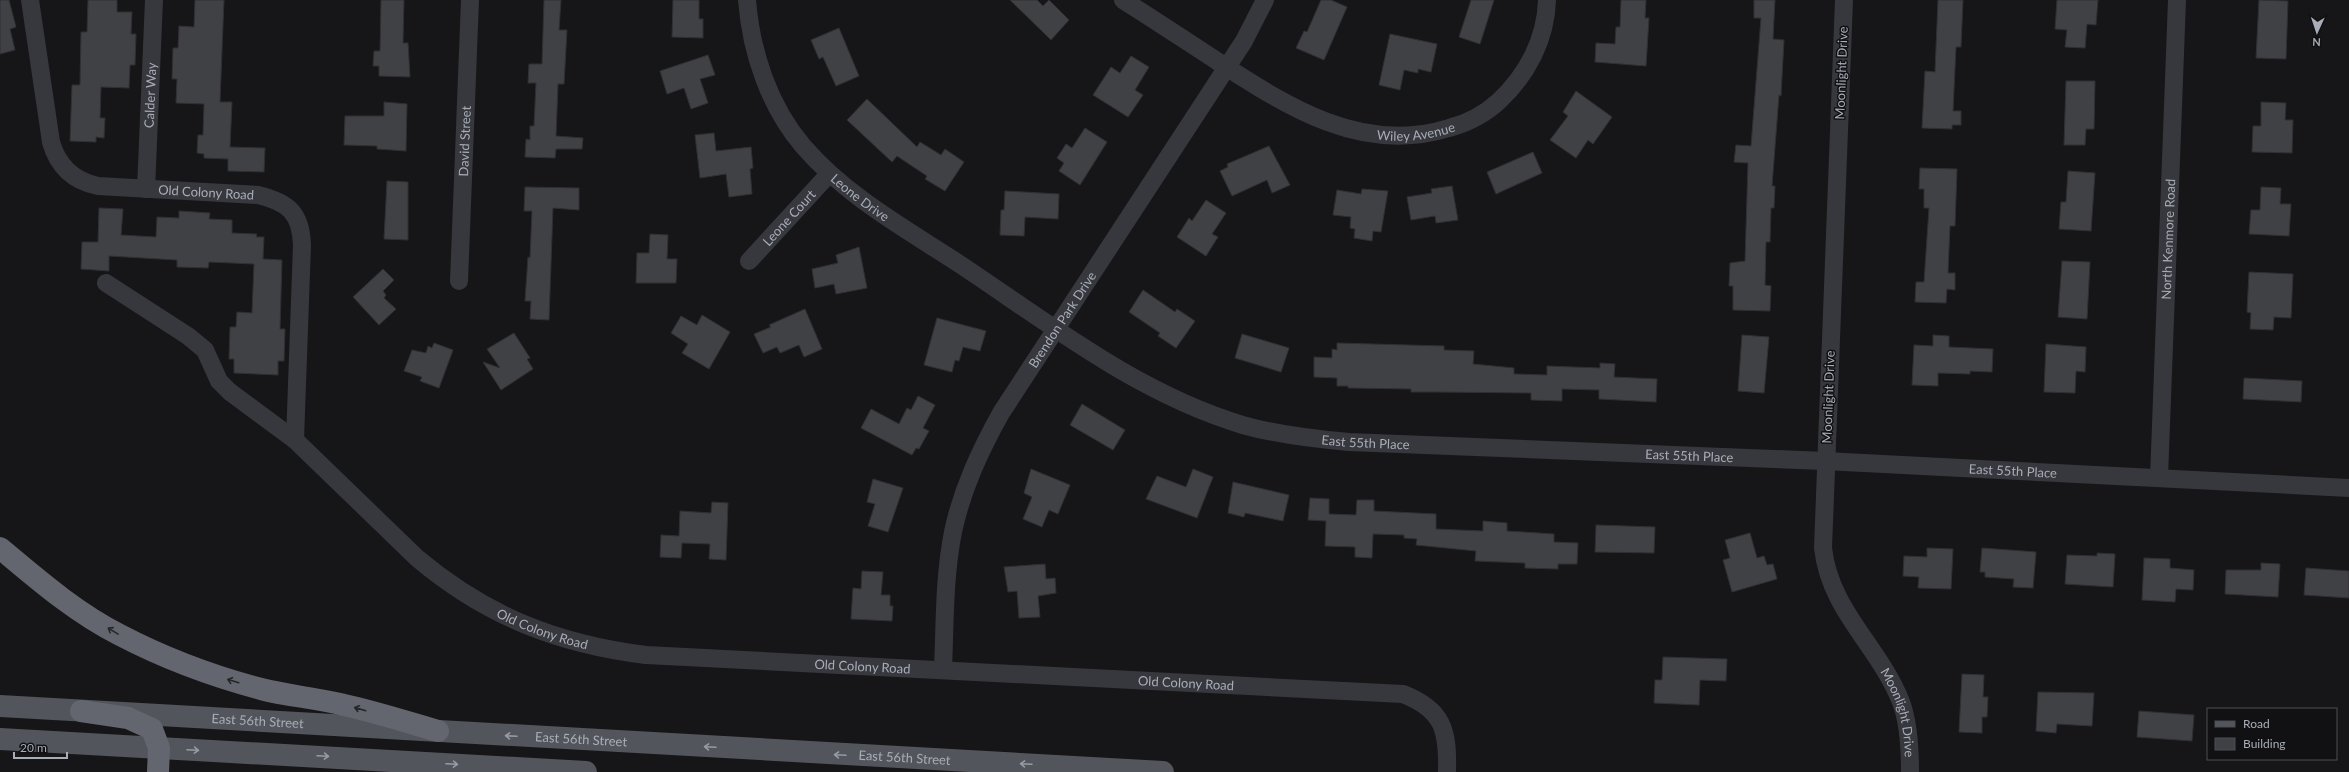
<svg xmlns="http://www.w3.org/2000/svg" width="2349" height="772" font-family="Lato,sans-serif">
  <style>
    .building { fill: #404145; stroke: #303034 }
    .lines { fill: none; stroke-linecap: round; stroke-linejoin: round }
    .minor { stroke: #37383d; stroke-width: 18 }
    .primary { stroke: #53555c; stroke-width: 22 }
    .motorway { stroke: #63666e; stroke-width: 22 }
    .oneway { stroke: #26262a }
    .oneway2 { stroke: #979ba6 }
    .labels { text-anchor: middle; stroke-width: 3; stroke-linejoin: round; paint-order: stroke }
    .street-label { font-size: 13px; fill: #a8adb8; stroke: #111113 }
  </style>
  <rect width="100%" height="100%" fill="#161618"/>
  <!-- building -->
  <path class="building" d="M0,0H9L16,27L10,29L15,50L0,54Z
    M88,0H117V12H132L131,34H136L135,65H130L129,88L101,87L100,118H105L104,138L96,137V142L70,141L72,85H80L81,32H87Z
    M195,0H224L220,102H232L230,147L265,148L264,172L228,171V159L204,158V154L197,153L198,135H203L204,104L176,103L177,79H172L173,48H178L179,26L194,27Z
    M381,0H404L403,43H408L410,77L379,76V66H373L374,51H380Z
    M544,0H561L559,30H567L564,84H558L556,136L583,138L582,149H556L555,158L525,157L526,139L530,140V126H534L536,83H528L529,64H542Z
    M673,0H699V19H703V38L672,37Z
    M1010,0H1037L1043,6L1049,0L1069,20L1051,40Z
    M1321,0H1331L1347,7L1324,60L1296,48L1304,31L1307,32Z
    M1471,0H1494L1480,44L1459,37Z
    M1621,0H1646L1645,18H1649L1646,66L1595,62L1596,43L1615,44L1616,27H1620Z
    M1754,0H1775L1773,39L1784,40L1781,96L1779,95L1772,186H1775L1774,208H1771L1770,242H1766L1765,285L1771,286L1770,311L1733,310V286H1729L1730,263L1745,261L1748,163L1734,162L1736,145L1751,146L1761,18H1754Z
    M1938,0H1963L1961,47H1956L1953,111H1961V125H1952V129L1922,128L1925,71L1935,72Z
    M2057,0H2098L2096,25L2087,24L2085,48L2065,47L2067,30L2055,29Z
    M2259,0L2288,1L2286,59L2256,58Z
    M839,28L859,76L836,86L823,57L819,59L811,40Z
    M1390,34L1437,44L1431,72L1418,69V73L1404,70L1400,90L1379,85Z
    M708,55L715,75L700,79L708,103L691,109L684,88L667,94L660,71Z
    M1131,56L1149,67L1135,90L1143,95L1128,117L1093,95L1111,67L1120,73Z
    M2066,81H2095L2094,129H2086L2085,145H2064Z
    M1576,91L1612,117L1593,144L1588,140L1576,158L1550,140L1568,116L1563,112Z
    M867,99L917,147L920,142L941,155L945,149L964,162L945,191L925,179L927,176L897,156L892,162L847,120Z
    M384,102L407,104L406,151L377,149V146L344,145L345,116H384Z
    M2261,102L2286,103L2285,120H2293L2292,153L2252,152L2253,126H2261Z
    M1085,128L1107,142L1080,185L1059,171L1064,163L1057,158L1066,144L1072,148Z
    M714,133L716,151L751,147L753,168L750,169L752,194L729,197L726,174L700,178L695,135Z
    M1269,146L1290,185L1272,193L1267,180L1232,196L1220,171L1228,167L1227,164Z
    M1533,152L1542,173L1496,194L1487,172Z
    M1920,168L1957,169L1955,226H1950L1948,273H1955V290L1947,289L1946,303L1915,302L1916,282H1924L1929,208H1924V189H1919Z
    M2068,171L2095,173L2091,231L2059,229L2061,202H2066Z
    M387,181L408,182V240L384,239Z
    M1452,186L1458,220L1436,223L1435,216L1411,220L1407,197L1432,193L1431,189Z
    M525,187L579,188V210L553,208L549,320L530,319L531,301H525L528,257L530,258L532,211H524Z
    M2261,187L2281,188L2280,204H2291L2289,236L2249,234L2251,210H2260Z
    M1362,189L1388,191L1381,232L1373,231L1372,241L1354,238L1355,229L1350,228L1351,217L1333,215L1337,190L1361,194Z
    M1005,191L1059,194L1058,219L1025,217L1024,236L1000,235L1001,210H1004Z
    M1206,200L1226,213L1212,234L1218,237L1206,256L1177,237L1189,218L1192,221Z
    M99,208L123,209L121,235L156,237L157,217L179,218V211L210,213L209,219L232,220V233L257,234L256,237H264L263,259L282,260L280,329H285L284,361H278V375L234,373V359H229L230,327H236L237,312L252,313L254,264L209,262L208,268L177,267V260L109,256V271L81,269L82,242H98Z
    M650,234L668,235L667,259H677L676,283H636L637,253H649Z
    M859,247L867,288L836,294L834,284L815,288L812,269L838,263L836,255Z
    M2062,261L2090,262L2087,319L2058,317Z
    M383,269L394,280L383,291L386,295L384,298L396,309L379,325L353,297Z
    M2249,272L2293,274L2291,318L2274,317L2273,330L2250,329L2251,313L2247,312Z
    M1143,290L1175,312L1177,309L1195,321L1176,348L1158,336L1160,333L1129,312Z
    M805,309L822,349L804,357L799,345L780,353L777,347L763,353L754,334L771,327L769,325Z
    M702,315L730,332L709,369L682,353L688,344L671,333L681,316L697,325Z
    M937,318L986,331L980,351L963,347L959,361L955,360L952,372L924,365Z
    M514,333L530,358L527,359L533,369L501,390L483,362L500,368L487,349Z
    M1242,334L1289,348L1281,372L1235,358Z
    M1742,335L1769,337L1764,393L1738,391Z
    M1933,335L1949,336V347L1993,349L1992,372L1970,371V374L1938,373V386L1912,385L1914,345L1933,346Z
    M434,343L453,350L439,388L420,381L422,377L404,371L412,350L426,353L428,346L432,348Z
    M1337,343L1444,346V350L1474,351L1473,364L1514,368V374L1547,375V366L1600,368V363L1615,364L1614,377L1657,379L1656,402L1599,399V390L1562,389V401L1531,400V393L1434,392H1411V389L1348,388V386H1337V378L1314,377V357L1332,358V349L1337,350Z
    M2046,344L2086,347L2085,372L2076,371L2075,393L2044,392Z
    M2244,378L2302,381L2301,402L2243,399Z
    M918,396L935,405L923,428L929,431L919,449L916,448L912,455L861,428L871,409L899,424L907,408L911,410Z
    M1082,404L1125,430L1113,450L1070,425Z
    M1031,469L1070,485L1058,514L1049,510L1042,527L1023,519L1032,497L1024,493Z
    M1193,469L1213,477L1197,518L1146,499L1157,476L1186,487Z
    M873,479L903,488L888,532L868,526L875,504L867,502Z
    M1233,482L1289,495L1283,521L1245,513L1244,517L1228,513Z
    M1310,498L1329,499V514L1356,515L1357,500H1374V511L1436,514V529L1483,531V521L1507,523V531L1554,534V542L1578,543L1577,564H1558V569L1525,568V563L1475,561L1476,551L1416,545L1417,539L1404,538V535L1373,534L1372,558L1355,557V547L1325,546L1326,521L1308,520Z
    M712,502L728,503L726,560L709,559L710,544L682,543L681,558L660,557L661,535L679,536L680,511L711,513Z
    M1596,525L1655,527L1654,553L1595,552Z
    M1750,533L1757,558L1764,556L1767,565L1773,564L1777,579L1732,592L1723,560L1730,558L1725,540Z
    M1927,548L1953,549L1951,589L1918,588L1919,577L1903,576L1904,556L1927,557Z
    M1982,548L2036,552L2033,588L2013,587L2014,579L1985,577V572H1980Z
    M2097,553L2115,554L2113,587L2065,584L2067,555L2097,556Z
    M2144,558L2170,559V568L2194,570L2193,590L2176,589L2175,602L2142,600Z
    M2261,563L2280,564L2278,597L2225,594L2226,570H2261Z
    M1045,564L1046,579L1055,578L1056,593L1038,596L1040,617L1019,618L1017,591L1008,592L1004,567Z
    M2306,568L2349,571V598L2304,595Z
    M862,571L883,572L881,595H890V606H893L892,621L851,619L853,588L861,589Z
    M1663,657L1727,659L1726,681L1700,680L1699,705L1654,703L1655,680H1662Z
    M1962,674L1984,675L1983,697H1988L1987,717H1982V733L1959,732Z
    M2038,692L2094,693L2092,726L2057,724L2056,733L2036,731Z
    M2139,711L2194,715L2192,741L2137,737Z"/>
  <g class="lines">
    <!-- minor -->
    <g class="minor">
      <path id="s1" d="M30,0L51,142C58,167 74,181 98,186L258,195C288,202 301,213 302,245L295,440"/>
      <path id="s2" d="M747,0C751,52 769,106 803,146C847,197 906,229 961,265C1051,325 1139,394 1243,425C1278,435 1314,439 1349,442L1825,461L2349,488"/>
      <path id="s3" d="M1123,0C1155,20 1186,41 1217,61C1288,107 1362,155 1449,128C1468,123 1485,114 1499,101C1527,75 1546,39 1547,0"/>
      <path id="s4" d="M1844,0L1823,548C1830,611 1879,646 1901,702C1909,723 1910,750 1910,772"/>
      <path id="s5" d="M146,189L154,0"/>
      <path id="s6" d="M749,261L829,174"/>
      <path id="s7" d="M459,281L470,0"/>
      <path id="s8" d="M106,283L188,336L205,350L219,381L230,392L295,440L417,558C486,616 557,644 646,655L1403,694C1444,710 1448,731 1447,772"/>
      <path id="s9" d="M2159,478L2177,0"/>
      <path id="s10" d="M943,669C945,623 944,577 953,532C962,489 980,451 1001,413L1244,41L1265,0"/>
    </g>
    <!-- primary -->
    <g class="primary">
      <path id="s11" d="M0,706L1163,772"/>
      <path d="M0,739L586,772"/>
    </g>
    <!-- motorway -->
    <path class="motorway" d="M0,548C37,579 76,613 120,635C164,658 212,676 261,689C288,696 317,698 344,705C376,712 407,722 438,731
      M81,711L128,718L152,729L159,748L158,772"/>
  </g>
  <!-- one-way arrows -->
  <defs><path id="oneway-shaft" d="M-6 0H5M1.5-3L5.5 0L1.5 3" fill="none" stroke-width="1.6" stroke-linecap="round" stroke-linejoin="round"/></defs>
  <g class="oneway">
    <use href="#oneway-shaft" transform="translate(113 631) rotate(-149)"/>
    <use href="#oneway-shaft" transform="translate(233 681) rotate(-163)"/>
    <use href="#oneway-shaft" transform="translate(360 709) rotate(-164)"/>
  </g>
  <g class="oneway2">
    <use href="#oneway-shaft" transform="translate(511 736) rotate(-177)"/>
    <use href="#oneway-shaft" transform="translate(710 747) rotate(-177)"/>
    <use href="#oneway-shaft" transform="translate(193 750) rotate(3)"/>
    <use href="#oneway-shaft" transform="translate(840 755) rotate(-177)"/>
    <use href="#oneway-shaft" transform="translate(323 756) rotate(3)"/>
    <use href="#oneway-shaft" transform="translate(452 764) rotate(3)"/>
    <use href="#oneway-shaft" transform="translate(1026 764) rotate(-177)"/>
  </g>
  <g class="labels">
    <!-- street labels -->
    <g class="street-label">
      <text transform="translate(1841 73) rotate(-88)" y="5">Moonlight Drive</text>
      <text dy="5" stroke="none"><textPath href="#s5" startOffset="94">Calder Way</textPath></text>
      <text dy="5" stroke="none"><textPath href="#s3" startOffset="329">Wiley Avenue</textPath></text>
      <text dy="5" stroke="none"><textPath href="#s7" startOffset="140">David Street</textPath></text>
      <text dy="5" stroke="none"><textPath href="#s1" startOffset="320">Old Colony Road</textPath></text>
      <text dy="5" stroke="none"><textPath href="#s2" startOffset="236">Leone Drive</textPath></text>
      <text dy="5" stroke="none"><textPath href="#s6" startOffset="59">Leone Court</textPath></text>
      <text dy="5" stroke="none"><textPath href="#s9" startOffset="239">North Kenmore Road</textPath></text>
      <text dy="5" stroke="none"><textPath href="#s10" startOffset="378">Brendon Park Drive</textPath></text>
      <text transform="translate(1828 397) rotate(-88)" y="5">Moonlight Drive</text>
      <text dy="5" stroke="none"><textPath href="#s2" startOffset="807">East 55th Place</textPath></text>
      <text dy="5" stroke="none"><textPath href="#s2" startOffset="1131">East 55th Place</textPath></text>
      <text dy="5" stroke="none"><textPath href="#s2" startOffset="1455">East 55th Place</textPath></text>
      <text dy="5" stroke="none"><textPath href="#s8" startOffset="565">Old Colony Road</textPath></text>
      <text dy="5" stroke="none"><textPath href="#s8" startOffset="889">Old Colony Road</textPath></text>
      <text dy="5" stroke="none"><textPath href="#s8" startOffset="1213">Old Colony Road</textPath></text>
      <text dy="5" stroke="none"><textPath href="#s4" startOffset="732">Moonlight Drive</textPath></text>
      <text dy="5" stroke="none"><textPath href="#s11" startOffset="258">East 56th Street</textPath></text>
      <text dy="5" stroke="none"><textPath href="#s11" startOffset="582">East 56th Street</textPath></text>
      <text dy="5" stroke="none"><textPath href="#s11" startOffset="906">East 56th Street</textPath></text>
    </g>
  </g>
  <!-- legend -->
  <rect x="2207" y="708" width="130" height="52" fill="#111113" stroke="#4d4f55"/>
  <rect x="2215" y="721" width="20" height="6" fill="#53555c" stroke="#4d4f55"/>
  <text x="2243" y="728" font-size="12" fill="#a8adb8">Road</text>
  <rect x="2215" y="738" width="20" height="12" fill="#404145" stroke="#4d4f55"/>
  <text x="2243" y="748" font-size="12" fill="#a8adb8">Building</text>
  <!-- north arrow -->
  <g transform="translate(2317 32) rotate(183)" stroke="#111113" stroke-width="3" paint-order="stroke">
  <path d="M0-3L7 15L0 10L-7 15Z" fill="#a8adb8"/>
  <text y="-6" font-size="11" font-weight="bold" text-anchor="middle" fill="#a8adb8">N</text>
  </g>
  <!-- scale -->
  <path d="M14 752v6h53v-6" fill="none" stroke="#a8adb8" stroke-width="2"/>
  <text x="20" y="752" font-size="12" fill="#a8adb8" stroke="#111113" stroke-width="3" paint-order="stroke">20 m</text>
</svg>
